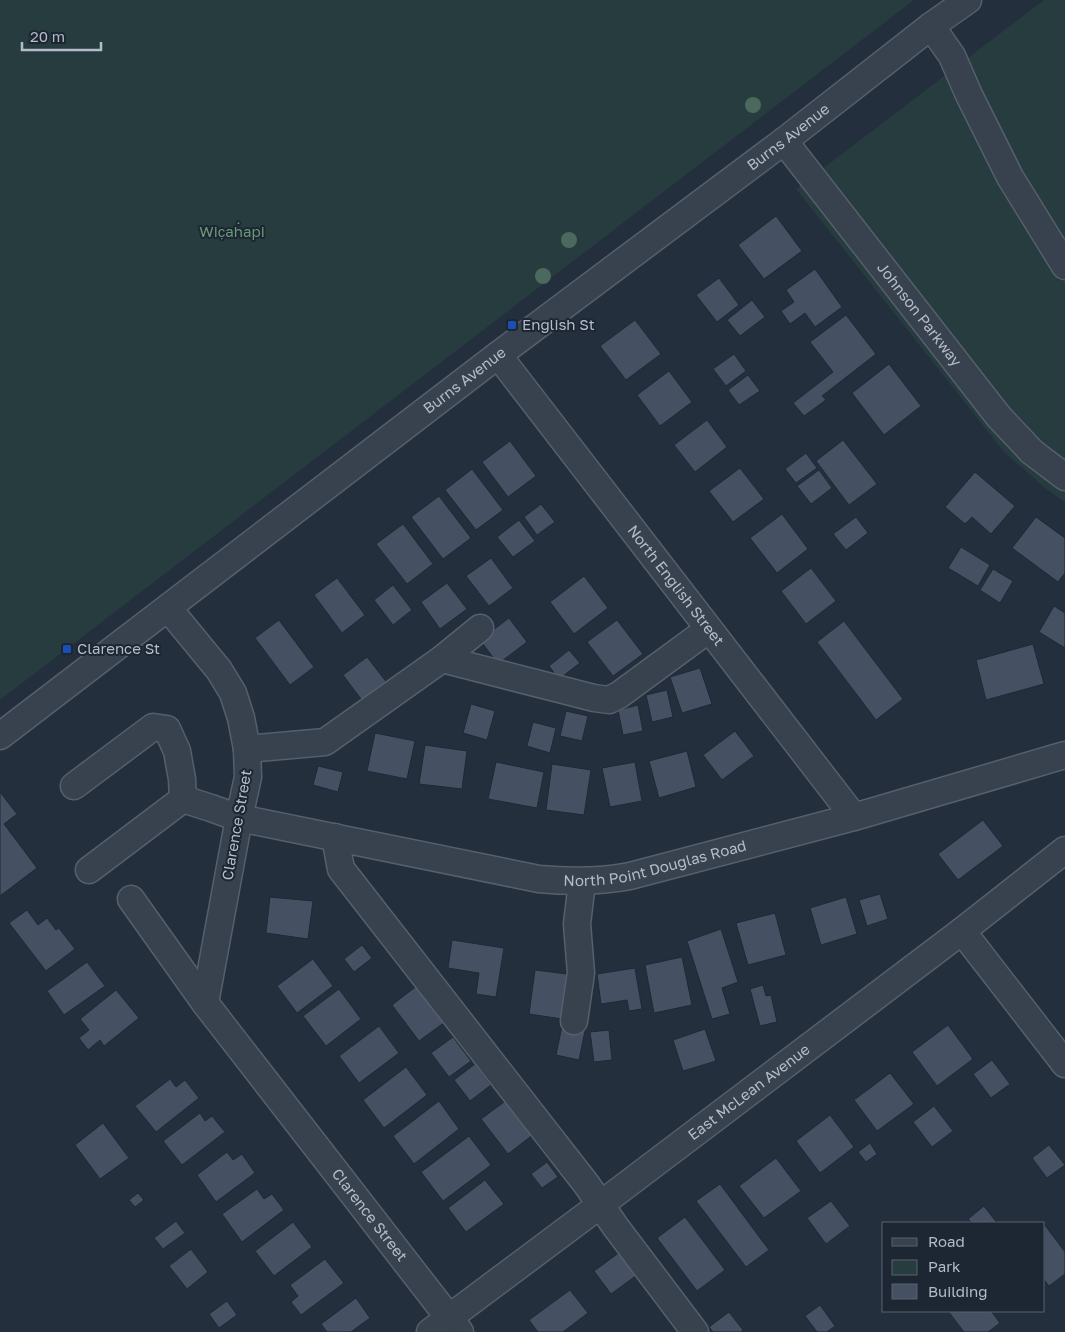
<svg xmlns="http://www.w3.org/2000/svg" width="1065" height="1332" font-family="'Golos Text',sans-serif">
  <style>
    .green { fill: #263c3f }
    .building { fill: #455162; stroke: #1f2835 }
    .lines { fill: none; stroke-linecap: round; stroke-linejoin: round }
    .minor-casing { stroke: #565f6c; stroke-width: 29 }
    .minor { stroke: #38414e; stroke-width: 26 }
    .tree { fill: #4b6a5d }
    .transit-dot { fill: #1a4fb4; stroke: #1d2633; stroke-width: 2 }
    .labels { text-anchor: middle; stroke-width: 4; stroke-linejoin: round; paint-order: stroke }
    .street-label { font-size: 15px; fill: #b4bcc9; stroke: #1d2633 }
    .park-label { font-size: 15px; fill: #6b9a76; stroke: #1d2633 }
    .poi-label { font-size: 15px; fill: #b4bcc9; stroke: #1d2633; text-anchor: start }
  </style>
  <rect width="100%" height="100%" fill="#242f3e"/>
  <!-- green -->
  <path class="green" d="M0,0H914L0,700Z
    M1044,0H1065V502L1045,488L1004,452L796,189Z"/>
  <!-- building -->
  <path class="building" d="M776,216L802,251L764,279L738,245Z
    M815,269L842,307L815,327L805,313L790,324L781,311L794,302L786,290Z
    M719,278L739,305L717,322L696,295Z
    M752,300L765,317L740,336L727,320Z
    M846,315L876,354L822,396L826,400L804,416L793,403L833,372L810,342Z
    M635,320L661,354L626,380L600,346Z
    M734,354L746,371L726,386L713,369Z
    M889,364L921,406L884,435L852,393Z
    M669,371L692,402L660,426L637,395Z
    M748,375L760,391L739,405L728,390Z
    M707,420L727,447L695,472L674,445Z
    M843,440L877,484L849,505L816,461Z
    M510,441L536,476L508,497L482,462Z
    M806,453L817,468L796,483L785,469Z
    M740,468L764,499L733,522L709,491Z
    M472,469L503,510L476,530L445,490Z
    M819,470L832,488L811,504L797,486Z
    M975,472L1015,506L991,534L972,517L965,524L945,507Z
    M439,496L471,538L443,559L411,517Z
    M541,504L555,522L537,535L524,517Z
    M782,514L808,549L777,573L750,538Z
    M856,517L868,533L846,550L833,534Z
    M1036,517L1065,538V573L1058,582L1012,548Z
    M519,520L535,541L513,557L497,537Z
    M403,524L433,564L407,584L376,544Z
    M961,547L990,565L978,586L948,568Z
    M491,558L513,588L489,606L466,576Z
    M811,568L836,601L806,624L781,591Z
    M993,569L1013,581L1000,603L980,590Z
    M584,576L608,608L574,634L550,602Z
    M337,578L365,615L342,633L314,595Z
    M447,583L467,609L440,629L421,602Z
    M393,585L412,610L393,625L374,600Z
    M1054,606L1065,613V648L1039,632Z
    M509,618L527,642L498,664L480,640Z
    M279,620L314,667L290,685L255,638Z
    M617,620L643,654L613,676L587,642Z
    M844,621L903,699L876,720L817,642Z
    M1033,644L1044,684L986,700L976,660Z
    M569,650L580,663L559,679L549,666Z
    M367,657L388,684L364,703L343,675Z
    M700,668L712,704L682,713L670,677Z
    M667,690L673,717L652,722L646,695Z
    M471,704L495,711L487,740L463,733Z
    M638,705L643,731L623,735L618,710Z
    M566,711L588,716L582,741L560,736Z
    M533,722L556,728L550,753L527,746Z
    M735,731L754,756L722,780L703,755Z
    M375,733L415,741L407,779L367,771Z
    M425,745L467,751L462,789L419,784Z
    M687,751L696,787L659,798L649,761Z
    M496,762L544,772L537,808L488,799Z
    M635,762L642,801L610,807L602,768Z
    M552,764L591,770L584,815L546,810Z
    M318,766L343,772L338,792L313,785Z
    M0,792L17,814L4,824L37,868L0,896Z
    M983,820L1003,846L958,880L938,854Z
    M880,894L888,919L867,926L859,900Z
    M270,897L313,901L308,939L266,933Z
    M846,897L857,934L821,945L810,908Z
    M27,910L38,925L47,918L56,930L59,928L75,949L46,971L9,923Z
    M775,913L786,955L748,965L736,923Z
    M721,929L738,982L722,988L730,1014L712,1019L687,941Z
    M452,940L504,948L496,997L476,994L479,973L448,968Z
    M362,945L372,958L354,972L344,959Z
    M682,957L692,1005L654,1013L645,965Z
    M313,959L333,986L297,1013L277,986Z
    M87,962L105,986L64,1015L47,991Z
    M635,968L642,1009L629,1011L627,1000L601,1004L597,974Z
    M535,970L575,975L569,1020L529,1014Z
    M418,985L445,1022L419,1041L392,1005Z
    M763,985L766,996L771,995L777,1022L760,1026L750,989Z
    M339,989L361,1019L326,1046L303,1016Z
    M116,990L139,1018L104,1046L100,1040L88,1050L79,1038L89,1030L80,1019Z
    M948,1025L973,1059L937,1086L912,1052Z
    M379,1026L399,1053L359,1083L339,1056Z
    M562,1026L585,1031L579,1060L556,1055Z
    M705,1029L716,1061L683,1071L673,1040Z
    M609,1030L612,1060L594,1062L590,1032Z
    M453,1037L471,1061L449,1077L431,1053Z
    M992,1060L1010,1084L991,1098L973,1074Z
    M475,1064L491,1085L470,1101L454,1080Z
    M406,1067L427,1095L384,1128L363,1100Z
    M890,1073L914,1104L877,1131L854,1100Z
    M170,1079L176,1087L185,1080L199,1098L156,1132L135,1106Z
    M508,1099L534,1134L508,1154L481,1119Z
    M439,1101L459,1129L414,1164L393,1136Z
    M934,1106L953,1131L932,1147L913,1122Z
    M200,1113L205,1121L212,1116L225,1132L182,1165L163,1141Z
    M830,1115L854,1147L820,1173L796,1141Z
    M103,1123L129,1158L100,1179L75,1145Z
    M469,1136L491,1165L443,1201L421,1172Z
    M870,1143L877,1154L866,1162L858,1152Z
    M1049,1145L1065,1165L1047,1178L1032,1158Z
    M227,1152L233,1160L242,1154L255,1173L216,1202L197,1175Z
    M776,1158L801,1191L764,1218L739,1186Z
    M547,1162L558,1177L542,1188L531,1174Z
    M485,1180L504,1204L466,1232L448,1208Z
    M720,1184L769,1250L746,1267L696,1201Z
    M257,1189L264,1199L272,1194L284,1210L242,1242L222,1214Z
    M138,1193L144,1200L135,1207L129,1200Z
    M831,1201L850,1226L826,1244L807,1218Z
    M984,1206L997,1223H972L968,1219Z
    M685,1217L725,1270L697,1291L657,1238Z
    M176,1221L185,1233L163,1249L154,1238Z
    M293,1222L312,1247L274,1276L255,1251Z
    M1044,1224L1065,1252V1274L1049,1286L1044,1280Z
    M191,1249L208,1272L187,1289L169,1266Z
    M620,1252L637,1275L611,1294L594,1271Z
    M325,1259L344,1283L301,1315L291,1302L298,1296L290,1285Z
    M570,1290L588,1313L563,1332H538L529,1320Z
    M356,1298L370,1318L351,1332H327L321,1324Z
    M227,1301L237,1315L219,1328L209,1314Z
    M820,1305L835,1326L827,1332H817L805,1316Z
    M948,1311H991L1000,1323L988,1332H964Z
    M729,1312L743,1330L741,1332H713L709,1327Z"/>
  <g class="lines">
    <defs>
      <g id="minor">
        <path d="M931,26L952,56L969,95L1010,177L1065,266"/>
        <path id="s1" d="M784,141L999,417L1032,452L1065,477"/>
        <path id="s2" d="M498,355L854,817"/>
        <path d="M168,608L219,670L233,693L241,718L247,749L248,777L239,818L205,1003"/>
        <path d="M442,659L594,698L609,700L619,695L709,629"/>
        <path id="s3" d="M0,736L498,355L784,141L931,26L968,0"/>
        <path d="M247,749L325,742L442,659L480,628"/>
        <path d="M74,786L153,727L167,729L177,751L182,779L183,799"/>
        <path d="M335,837L341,869L587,1185L615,1226L695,1332"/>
        <path id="s4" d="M89,870L183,799L211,808L239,818L539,879C570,882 599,882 630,876L854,817L1065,755"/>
        <path id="s5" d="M131,899L205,1003L460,1332"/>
        <path d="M962,931L1065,1064"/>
        <path d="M574,1021L581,973L577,924L582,882"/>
        <path id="s6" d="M430,1332L600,1205L962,931L1065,850"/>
      </g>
    </defs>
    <!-- minor casing -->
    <use href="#minor" class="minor-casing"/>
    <!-- minor -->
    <use href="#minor" class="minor"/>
  </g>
  <!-- trees -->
  <g class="tree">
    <circle cx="753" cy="105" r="8"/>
    <circle cx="569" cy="240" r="8"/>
    <circle cx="543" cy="276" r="8"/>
  </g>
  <!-- markers -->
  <g class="transit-dot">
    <rect x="507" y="320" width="10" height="10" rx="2.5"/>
    <rect x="62" y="644" width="10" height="10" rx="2.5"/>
  </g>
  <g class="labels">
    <!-- street labels -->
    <g class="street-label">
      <text dy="5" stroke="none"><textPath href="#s3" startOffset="990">Burns Avenue</textPath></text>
      <text dy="5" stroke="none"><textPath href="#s1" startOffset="220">Johnson Parkway</textPath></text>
      <text dy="5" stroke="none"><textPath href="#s3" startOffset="585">Burns Avenue</textPath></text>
      <text dy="5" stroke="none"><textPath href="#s2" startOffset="291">North English Street</textPath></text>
      <text transform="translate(237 825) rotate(-80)" y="5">Clarence Street</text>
      <text dy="5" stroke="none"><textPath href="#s4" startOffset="601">North Point Douglas Road</textPath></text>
      <text dy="5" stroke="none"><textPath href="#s6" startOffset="399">East McLean Avenue</textPath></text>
      <text dy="5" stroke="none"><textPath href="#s5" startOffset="396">Clarence Street</textPath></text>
    </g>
    <!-- park labels -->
    <g class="park-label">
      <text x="232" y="237">Wic̣aḣapi</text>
    </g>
    <!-- poi labels -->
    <g class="poi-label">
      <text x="522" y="330">English St</text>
      <text x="77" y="654">Clarence St</text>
    </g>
  </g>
  <!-- legend -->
  <rect x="882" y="1222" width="162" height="90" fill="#1d2633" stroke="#59626f"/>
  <rect x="892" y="1238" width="25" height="8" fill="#38414e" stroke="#59626f"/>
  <text x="928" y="1247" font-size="15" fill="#b4bcc9">Road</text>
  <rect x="892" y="1260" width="25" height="15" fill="#263c3f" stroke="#59626f"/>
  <text x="928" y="1272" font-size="15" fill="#b4bcc9">Park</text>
  <rect x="892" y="1284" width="25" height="15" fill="#455162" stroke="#59626f"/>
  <text x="928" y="1297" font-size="15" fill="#b4bcc9">Building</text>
  <!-- scale -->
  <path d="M22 42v8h79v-8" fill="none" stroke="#b4bcc9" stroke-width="2.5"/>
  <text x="30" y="42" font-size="15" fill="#b4bcc9" stroke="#1d2633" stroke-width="4" paint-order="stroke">20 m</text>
</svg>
